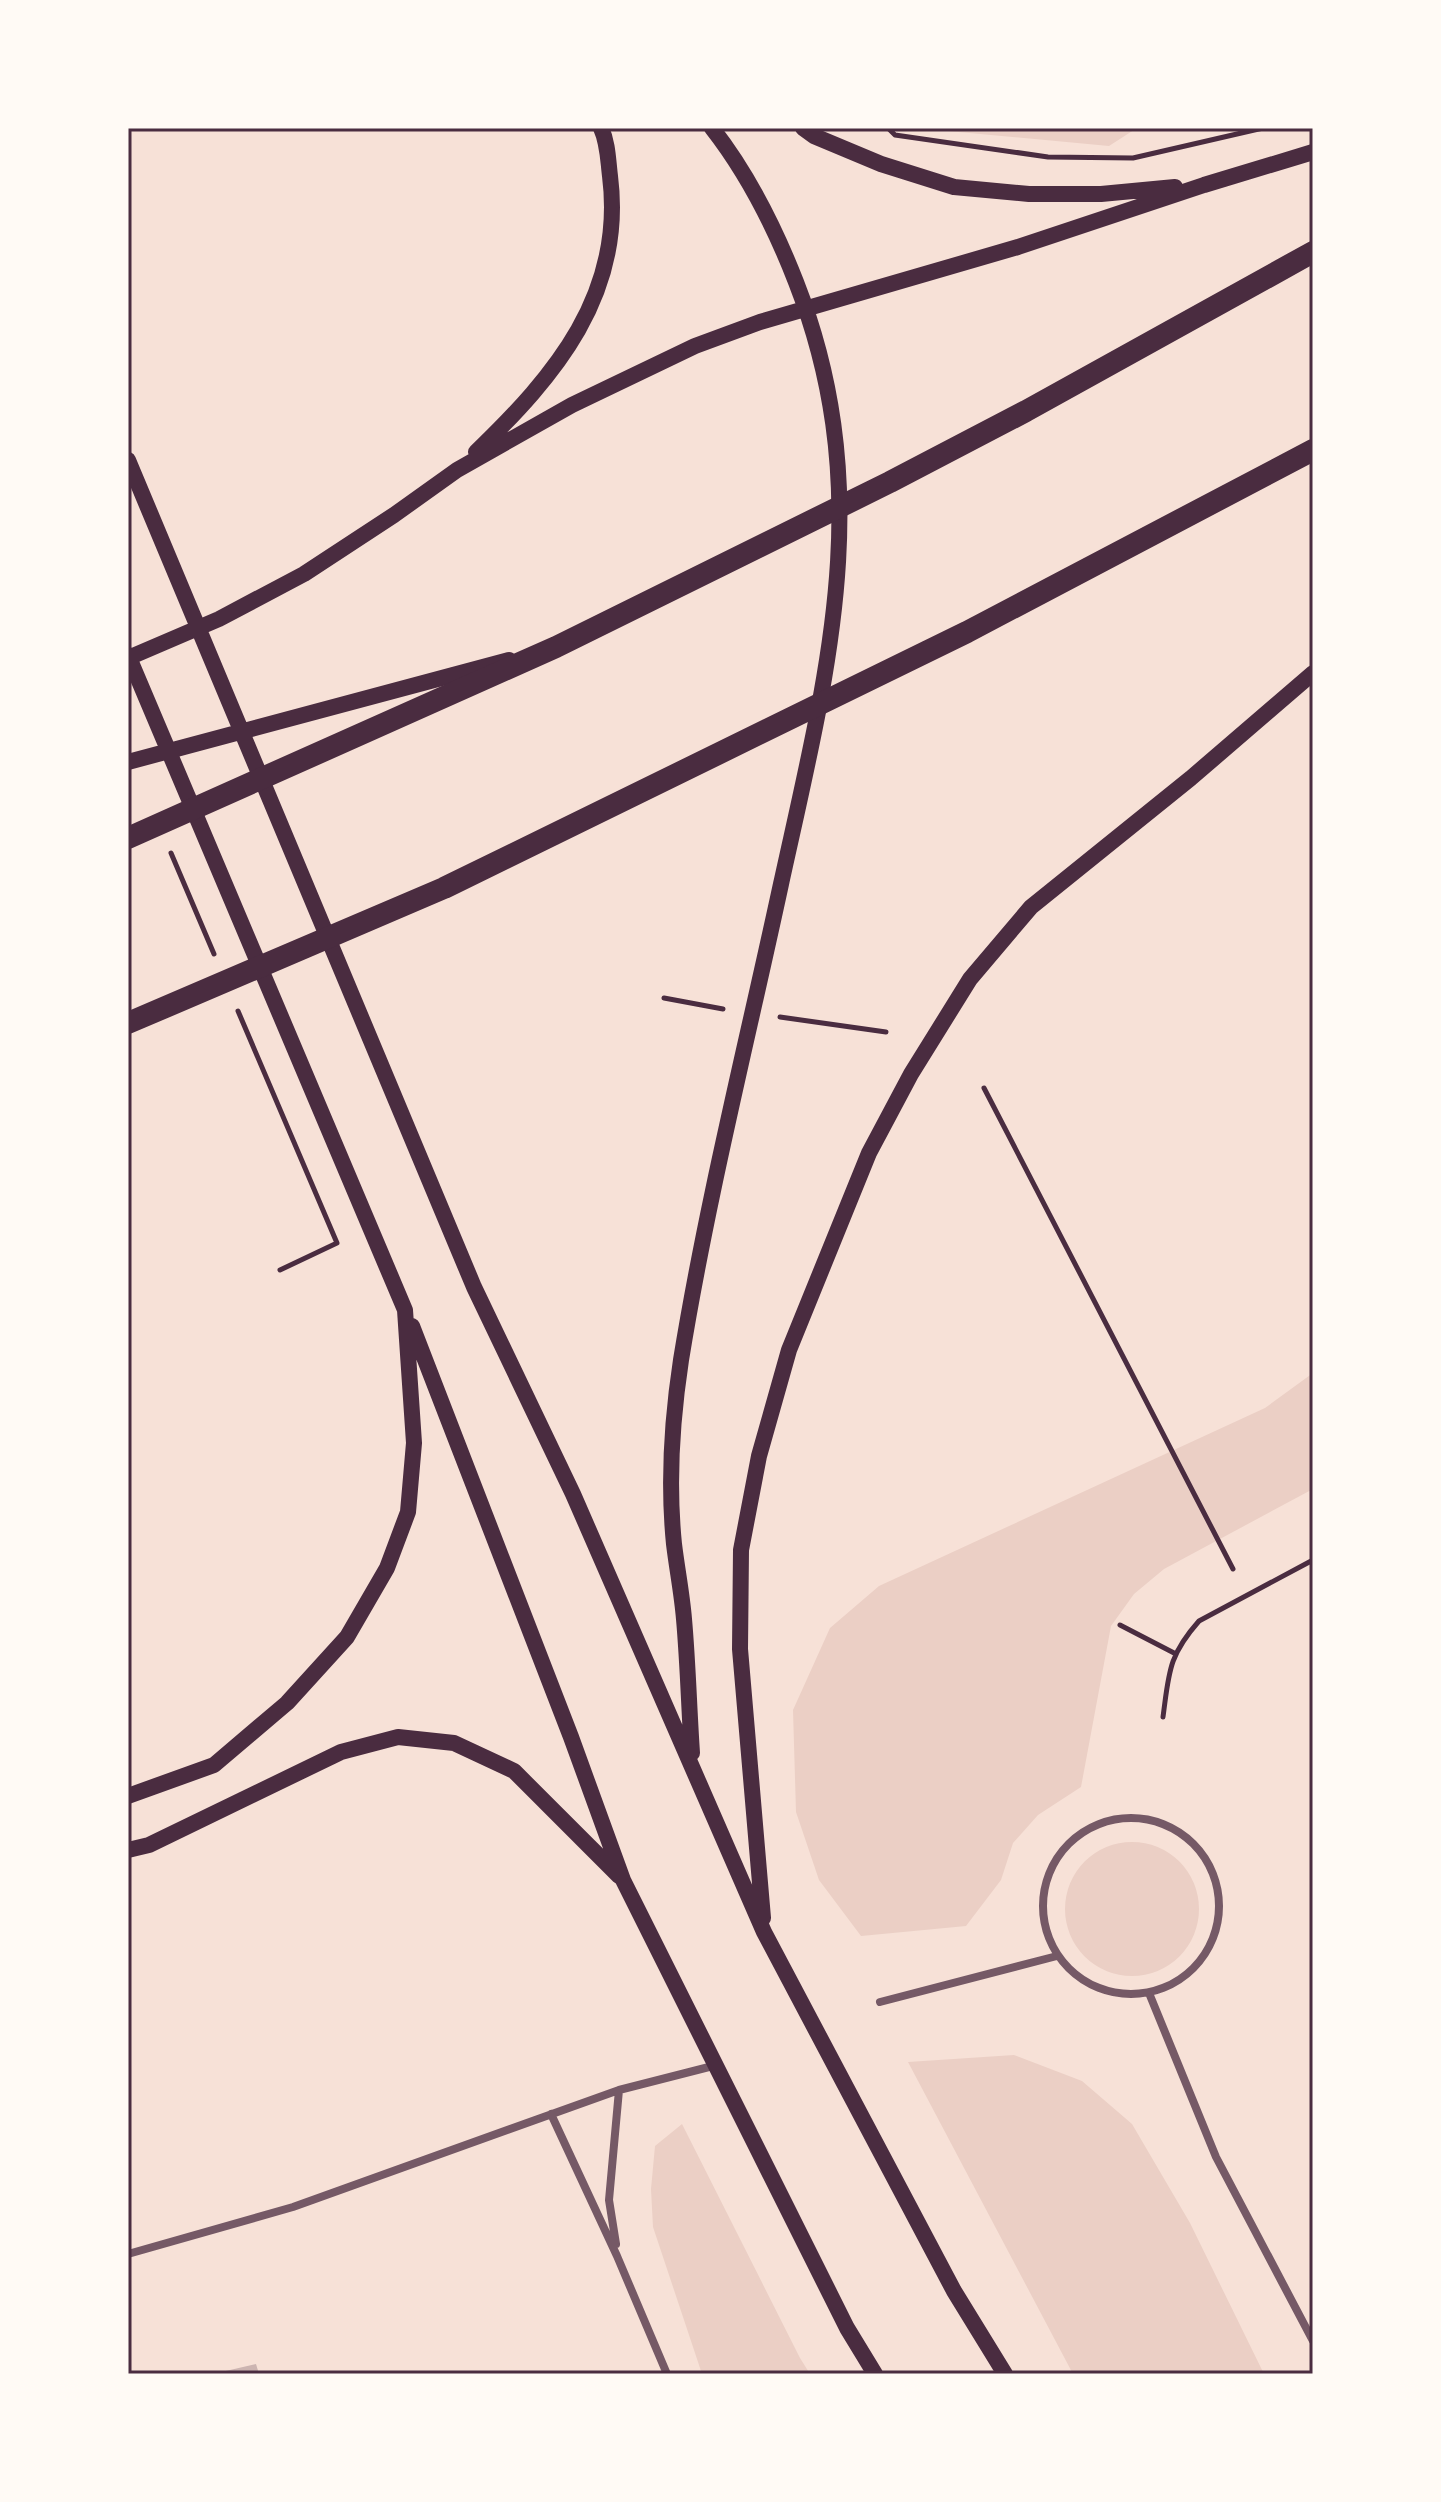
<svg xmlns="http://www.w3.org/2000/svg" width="1441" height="2502" font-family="'Golos Text',sans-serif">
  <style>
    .green { fill: #ebcfc5 }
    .building { fill: #ccb4b1 }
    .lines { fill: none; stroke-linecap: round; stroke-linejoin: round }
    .path { stroke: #4a2c40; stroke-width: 5 }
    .minor { stroke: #755966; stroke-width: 8 }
    .secondary { stroke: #4a2c40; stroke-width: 16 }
    .trunk { stroke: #4a2c40; stroke-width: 22 }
    .neatline { fill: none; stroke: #4a2c40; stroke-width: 3 }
  </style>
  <rect width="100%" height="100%" fill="#f7e1d7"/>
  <!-- green -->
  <path class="green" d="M915,128H1137L1109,146Z
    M1313,1373V1489L1164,1569L1134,1594L1111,1626L1081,1787L1038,1815L1013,1843L1001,1880L966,1926L861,1936L819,1880L796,1812L793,1710L830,1628L879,1586L1265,1408Z
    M1065 1909a67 67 0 1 1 134 0a67 67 0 1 1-134 0Z
    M1014,2055L1082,2081L1132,2124L1190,2223L1264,2374H1073L908,2062Z
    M682,2124L800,2358L810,2374H702L653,2227L651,2189L655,2146Z"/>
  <!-- building -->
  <path class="building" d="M256,2364L259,2374H217V2373Z"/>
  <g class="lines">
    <!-- path -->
    <path class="path" d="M888,128L895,135L1048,157L1133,158L1263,128
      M171,853L214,954
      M664,998L723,1009
      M238,1011L337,1243L280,1270
      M780,1017L886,1032
      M984,1088L1233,1569
      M1120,1625L1176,1654
      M1163,1717C1169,1673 1168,1656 1199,1621L1313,1560"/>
    <!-- minor -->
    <path class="minor" d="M1043 1906a88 88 0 1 1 176 0a88 88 0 1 1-176 0Z
      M1149,1993L1216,2157L1313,2341
      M880,2002L1057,1956
      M551,2114L617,2256L667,2374
      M616,2244L609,2200L619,2090
      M128,2254L293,2207L619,2090L709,2067"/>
    <!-- secondary -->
    <path class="secondary" d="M803,128L814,136L881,164L954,187L1029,194H1101L1175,187
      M476,452C555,376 625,294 610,176C608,160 608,143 601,128
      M128,460L474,1287L573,1494L764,1932L954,2291L1005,2374
      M128,655L405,1310L414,1443L408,1512L387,1568L347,1637L287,1703L214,1765L128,1796
      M128,658L219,619L304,574L394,515L457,470L572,405L695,346L760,322L1018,247L1204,185L1313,152
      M128,762L509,660
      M412,1326L571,1737L623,1880L847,2328L875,2374
      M692,1753C689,1709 688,1664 684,1619C682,1594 677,1569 674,1544C668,1484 672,1419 681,1360C707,1200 747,1042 781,884C827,674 878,492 796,282C775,228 748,174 712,128
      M128,1850L149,1845L341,1752L398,1737L454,1743L514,1771L619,1876
      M763,1918L740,1649L741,1550L759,1456L789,1350L869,1153L911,1074L970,979L1031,907L1191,778L1313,673"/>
    <!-- trunk -->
    <path class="trunk" d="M128,838L556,647L890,482L1026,411L1313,252
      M128,1023L444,888L967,632L1313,450"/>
  </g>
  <!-- border -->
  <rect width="1441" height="2502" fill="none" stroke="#fffaf5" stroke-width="260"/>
  <rect x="130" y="130" width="1181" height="2242" class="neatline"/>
</svg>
